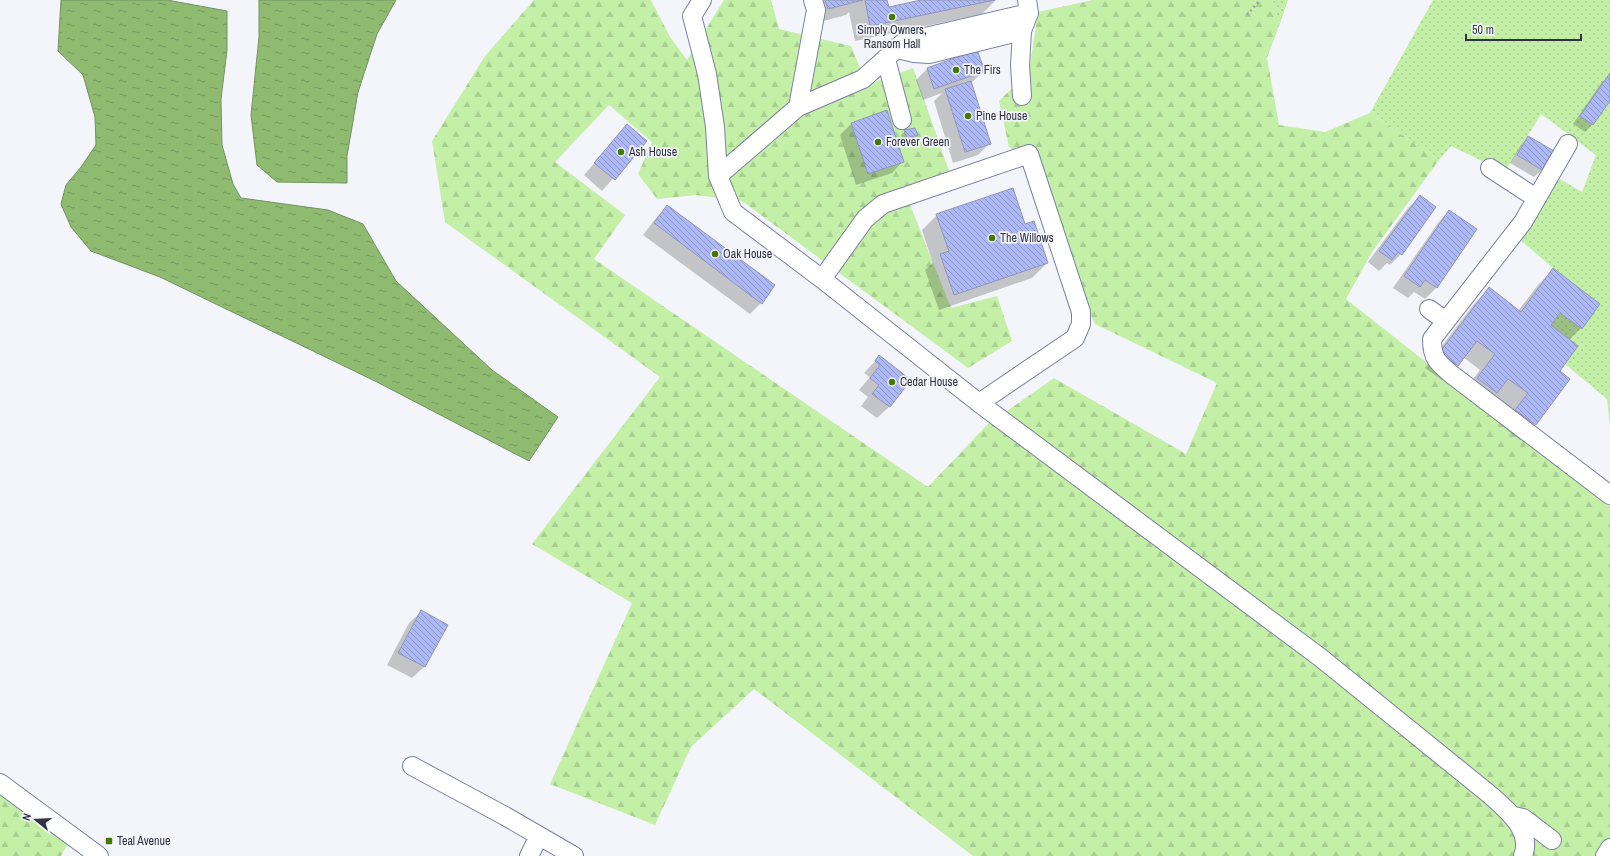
<svg xmlns="http://www.w3.org/2000/svg" width="1610" height="856" font-family="'Archivo Narrow',sans-serif">
  <style>
    .grass { fill: url(#grass-dots) }
    .forest { fill: url(#forest-firs) }
    .water { fill: url(#water-ripples); stroke: #739262 }
    .shadow { fill: #0003 }
    .building { fill: url(#building-back-hatch); stroke: #9198b5 }
    .lines { fill: none; stroke-linecap: round; stroke-linejoin: round }
    .minor-casing { stroke: #7b819e; stroke-width: 20 }
    .path { stroke: #a0a2ab; stroke-width: 2.5; stroke-dasharray: 2 3; stroke-linecap: butt }
    .minor { stroke: #fff; stroke-width: 18 }
    .poi-dot { fill: #437804; stroke: #f3f5fb; stroke-width: 1.5 }
    .labels { text-anchor: middle; stroke-width: 3.5; stroke-linejoin: round; paint-order: stroke }
    .poi-label { font-size: 12px; fill: #313440; stroke: #f3f5fb; text-anchor: start }
  </style>
  <defs>
    <pattern id="grass-dots" width="8" height="8" patternUnits="userSpaceOnUse"><rect width="8" height="8" fill="#c3efa6"/><path d="M2 2h.1M6 6h.1" fill="none" stroke="#a8ce90" stroke-width="1.8" stroke-linecap="round"/></pattern>
    <pattern id="forest-firs" width="22" height="20" patternUnits="userSpaceOnUse"><rect width="22" height="20" fill="#c3efa6"/><path d="M5 1l3.5 6h-7zM16 11l3.5 6h-7z" fill="#a8ce90"/></pattern>
    <pattern id="water-ripples" width="26" height="14" patternUnits="userSpaceOnUse"><rect width="26" height="14" fill="#8fbb70"/><path d="M2 4q2-2 4 0t4 0M15 11q2-2 4 0t4 0" fill="none" stroke="#75995d"/></pattern>
    <pattern id="building-back-hatch" width="6" height="6" patternUnits="userSpaceOnUse"><rect width="6" height="6" fill="#acb8f7"/><path d="M-1 5l2 2M0 0l6 6M5-1l2 2" fill="none" stroke="#8d96c9"/></pattern>
  </defs>
  <rect width="100%" height="100%" fill="#f3f5fb"/>
  <!-- grass -->
  <path class="grass" d="M1272,0H1288L1280,23Z
    M1433,0H1610V426L1607,399L1565,364L1578,346L1551,325L1560,313L1582,329L1600,304L1553,268L1519,239L1558,178L1582,192L1596,155L1541,114L1505,172L1451,146L1439,160L1370,113Z"/>
  <!-- forest -->
  <path class="forest" d="M534,0H651L670,37L687,60L724,0H771L779,29L851,46L867,85L913,68L953,182L907,197L951,308L997,296L1012,341L968,368L742,201L696,195L657,199L638,174L652,142L609,105L555,162L625,215L594,259L928,487L987,425L1054,378L1186,454L1217,383L1095,324L1076,283L1038,163L1009,147L999,101L1029,71L1038,12L1093,0H1272L1280,23L1267,58L1279,125L1325,132L1370,113L1439,160L1372,252L1346,299L1610,507V856H973L754,689L691,747L655,825L550,784L632,603L532,544L660,377L445,222L432,141L485,56Z
    M0,795L68,844L61,856H0Z"/>
  <!-- water -->
  <path class="water" d="M61,0H167L227,11V50L221,99L222,145L233,184L241,198L328,210L363,224L396,281L492,370L558,417L529,461L377,382L160,277L91,251L71,227L61,204L66,185L81,167L96,145L95,117L83,75L58,51Z
    M259,0H396L377,34L358,92L347,156V183L277,182L257,165L251,115L259,37Z"/>
  <!-- shadow -->
  <path class="shadow" d="M807,0H886L888,8L926,0H996L982,14L855,41L849,12L846,15L812,24Z
    M927,69L984,71L971,83L989,144L978,155L953,163L934,101L942,93L923,100L916,80Z
    M1610,75V99L1592,125L1585,132L1573,124L1602,82Z
    M851,124L903,161L892,173L856,185L840,135Z
    M627,125L646,141L602,191L584,175Z
    M905,131L916,135L913,139L903,141L901,135Z
    M1528,137L1552,151L1542,170L1534,177L1510,163L1521,145Z
    M1420,196L1401,254L1390,265L1387,263L1379,271L1368,262L1408,208Z
    M667,206L761,303L750,314L643,235L656,218Z
    M1449,211L1475,229L1436,288L1425,299L1414,292L1408,298L1393,288L1438,223Z
    M937,215L1024,225L1047,263L1032,278L939,310L925,270L933,263L922,230Z
    M1553,270L1599,304L1581,328L1569,340L1558,371L1569,379L1535,424L1520,440L1501,425L1513,409L1494,395L1481,408L1462,394L1480,370L1463,357L1442,380L1425,368L1474,304L1489,289L1518,311L1538,285Z
    M879,357L910,380L889,407L877,418L861,406L868,397L859,390L870,377L864,373Z
    M421,612L446,625L424,667L412,678L387,665L409,623Z"/>
  <!-- building -->
  <path class="building" d="M825,0H863L828,9Z
    M865,0H887L889,7L921,0H995L870,26Z
    M977,50L985,71L934,89L927,68Z
    M1610,73V101L1593,125L1580,116Z
    M971,81L991,144L965,152L945,89Z
    M887,110L904,162L868,174L851,123Z
    M627,124L647,141L615,180L594,163Z
    M915,128L918,135L907,138L904,130Z
    M1528,136L1554,151L1542,170L1517,155Z
    M1013,188L1025,224L1034,221L1048,263L954,295L940,254L949,251L936,214Z
    M1420,195L1436,207L1402,255L1398,252L1392,260L1379,251Z
    M667,205L775,285L762,304L654,223Z
    M1449,210L1477,229L1437,288L1425,280L1420,287L1404,276Z
    M1553,268L1600,304L1582,329L1560,313L1551,325L1578,346L1560,371L1570,379L1536,425L1515,410L1528,393L1508,379L1497,393L1477,378L1495,354L1477,341L1458,366L1440,352L1489,287L1521,312Z
    M879,355L911,380L890,407L872,394L879,385L870,378L880,365L875,361Z
    M421,610L448,625L425,667L398,653Z"/>
  <g class="lines">
    <defs>
      <path id="minor" d="M702,0L692,16L707,74L715,127L718,176L733,212L822,279L979,403L1321,658L1489,794C1506,809 1533,830 1523,856
        M897,49L914,53L929,54L1022,31
        M886,59L902,120
        M1022,96L1020,65L1022,31L1029,13L1027,0
        M798,107L863,79L904,42L1029,13
        M1568,144L1523,222L1432,339C1432,358 1437,362 1451,374L1610,495
        M1490,168L1536,198
        M718,176L798,107L816,10L813,0
        M822,279L865,219L883,204L1029,154L1081,312V324L1075,338L979,403
        M1429,309L1446,321
        M412,766L505,816L574,856
        M0,783L99,856
        M1514,816L1523,818L1552,840
        M529,856L539,836
        M1605,856L1610,848"/>
    </defs>
    <!-- minor casing -->
    <use href="#minor" class="minor-casing"/>
    <!-- path -->
    <path class="path" d="M1247,15L1260,0"/>
    <!-- minor -->
    <use href="#minor" class="minor"/>
  </g>
  <!-- markers -->
  <g class="poi-dot">
    <circle cx="892" cy="17" r="4"/>
    <circle cx="956" cy="70" r="4"/>
    <circle cx="968" cy="116" r="4"/>
    <circle cx="878" cy="142" r="4"/>
    <circle cx="621" cy="152" r="4"/>
    <circle cx="992" cy="238" r="4"/>
    <circle cx="715" cy="254" r="4"/>
    <circle cx="892" cy="382" r="4"/>
    <rect x="105" y="837" width="8" height="8" rx="2"/>
  </g>
  <g class="labels">
    <!-- poi labels -->
    <g class="poi-label">
      <text x="892" y="34" text-anchor="middle">Simply Owners,<tspan x="892" dy="14">Ransom Hall</tspan></text>
      <text x="964" y="74">The Firs</text>
      <text x="976" y="120">Pine House</text>
      <text x="886" y="146">Forever Green</text>
      <text x="629" y="156">Ash House</text>
      <text x="1000" y="242">The Willows</text>
      <text x="723" y="258">Oak House</text>
      <text x="900" y="386">Cedar House</text>
      <text x="117" y="845">Teal Avenue</text>
    </g>
  </g>
  <!-- north arrow -->
  <g transform="translate(36 820) rotate(288)" stroke="#f3f5fb" stroke-width="3" paint-order="stroke">
  <path d="M0-3L7 15L0 10L-7 15Z" fill="#313440"/>
  <text y="-6" font-size="11" font-weight="bold" text-anchor="middle" fill="#313440">N</text>
  </g>
  <!-- scale -->
  <path d="M1466 34v6h115v-6" fill="none" stroke="#313440" stroke-width="2"/>
  <text x="1472" y="34" font-size="12" fill="#313440" stroke="#f3f5fb" stroke-width="3" paint-order="stroke">50 m</text>
</svg>
